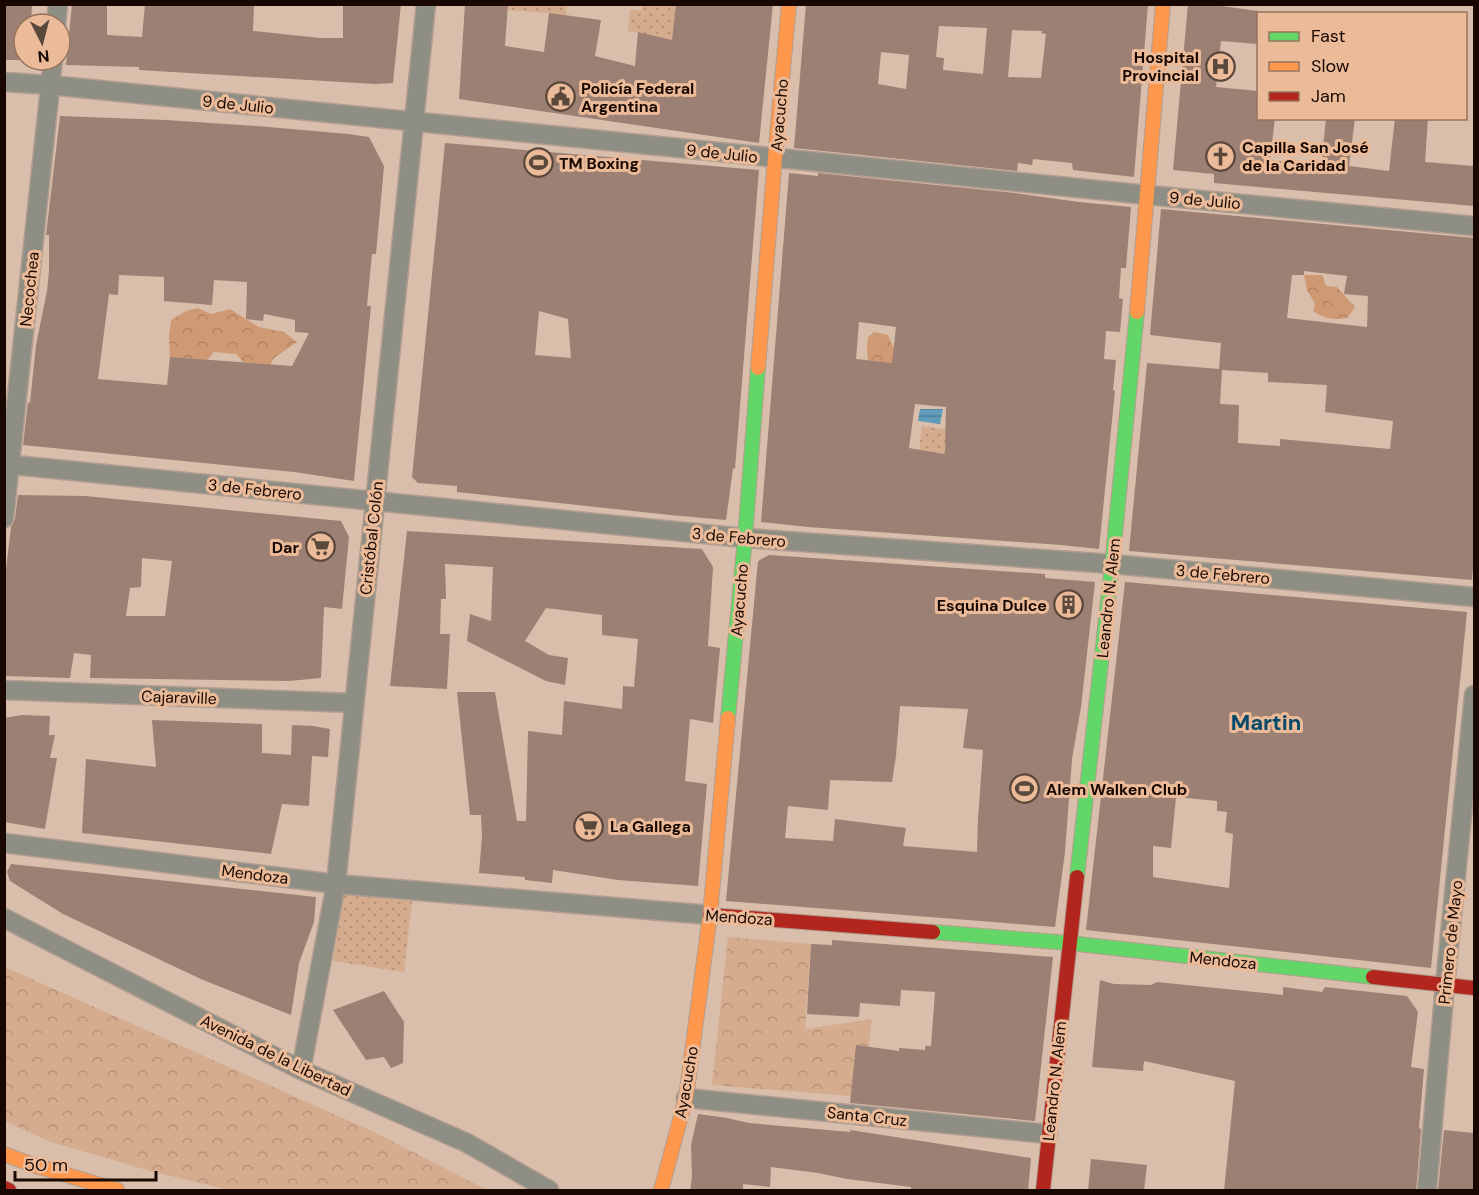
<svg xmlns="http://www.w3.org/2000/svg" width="1479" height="1195" font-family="'DM Sans',sans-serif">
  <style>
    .grass { fill: url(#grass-dots) }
    .forest { fill: url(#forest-crowns) }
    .park { fill: url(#park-crowns) }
    .water { fill: url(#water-rules) }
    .building { fill: #9c8073; fill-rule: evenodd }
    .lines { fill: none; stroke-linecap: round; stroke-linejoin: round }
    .street-casing { stroke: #b29e90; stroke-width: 21 }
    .fast-casing { stroke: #b29e90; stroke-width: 16 }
    .slow-casing { stroke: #b29e90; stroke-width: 16 }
    .jam-casing { stroke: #b29e90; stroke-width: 16 }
    .street { stroke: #8f8e84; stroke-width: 18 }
    .fast { stroke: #63d668; stroke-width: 14 }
    .slow { stroke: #ff974d; stroke-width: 14 }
    .jam { stroke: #b3261e; stroke-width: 14 }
    .labels { text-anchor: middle; stroke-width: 6; stroke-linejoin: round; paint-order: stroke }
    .poi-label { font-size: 16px; font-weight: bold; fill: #180801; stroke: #ebba98; text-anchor: start }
    .street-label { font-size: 16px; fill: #180801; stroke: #ebba98 }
    .district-label { font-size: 22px; font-weight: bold; fill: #074a69; stroke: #ebba98 }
  </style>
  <defs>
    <pattern id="grass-dots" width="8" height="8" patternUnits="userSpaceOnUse" patternTransform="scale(1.5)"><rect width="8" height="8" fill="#d6ac8e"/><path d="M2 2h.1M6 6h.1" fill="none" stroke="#b79279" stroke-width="1.8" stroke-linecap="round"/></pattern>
    <pattern id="forest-crowns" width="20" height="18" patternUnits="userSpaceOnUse" patternTransform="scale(1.5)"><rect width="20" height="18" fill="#cf9a73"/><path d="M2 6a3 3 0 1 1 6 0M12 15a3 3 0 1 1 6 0" fill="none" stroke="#b18362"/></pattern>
    <pattern id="park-crowns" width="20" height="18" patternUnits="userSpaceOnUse" patternTransform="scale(1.5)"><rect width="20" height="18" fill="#d6ac8e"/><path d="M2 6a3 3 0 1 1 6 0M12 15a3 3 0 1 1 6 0" fill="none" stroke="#b79279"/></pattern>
    <pattern id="water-rules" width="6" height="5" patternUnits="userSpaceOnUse" patternTransform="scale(1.5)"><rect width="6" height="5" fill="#609dbb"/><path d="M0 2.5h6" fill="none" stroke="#4e7e96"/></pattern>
  </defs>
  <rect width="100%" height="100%" fill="#d8beab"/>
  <!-- grass -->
  <path class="grass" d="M508,5H567L566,16L549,13L508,10Z
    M642,5H676L672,40L628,31L630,10H641Z
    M922,426L1017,440L1012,464L919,450Z
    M344,894L412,901L404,972L333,961Z"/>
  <!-- forest -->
  <path class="forest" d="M1304,275H1322L1326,286L1337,287L1355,307L1347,318C1333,320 1325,319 1313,311L1315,304L1307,290Z
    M198,308L211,314L230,309L259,327L284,332L297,342L274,358L270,365L243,362L236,354L214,352L207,360L170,357L169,336L171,320L186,311Z
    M874,332L888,335L894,349L893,363L868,361L867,350L868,337Z"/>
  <!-- park -->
  <path class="park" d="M728,937L811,944L805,1029L872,1019L863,1097L712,1085Z
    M5,967L374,1132L487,1190H229L150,1171L48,1141L5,1121Z"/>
  <!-- water -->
  <path class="water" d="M920,409H943L940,424L918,421Z"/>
  <!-- building -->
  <path class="building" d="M4,4H32L31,24H24V60H4Z
    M72,4H107V35L142,37L145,4H254L253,31L320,38H343V4H401L393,83L375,84L139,70V67L66,65Z
    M465,4H508L505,46L544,52L549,13L601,20L595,56L635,66L638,32L672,40L676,4H773L759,143L459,99Z
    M806,4H1148L1134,177L1073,170L1072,163L1033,159L1032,165L1018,163L1017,171L794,148ZM939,26L987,28L983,74L943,70L944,58L936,57ZM1012,30L1042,31L1041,33L1046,34L1041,78L1008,77ZM881,52L909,55L906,89L878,84Z
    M1188,4H1221V6L1258,11V44L1221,41L1216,87L1258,91V118H1275L1270,160L1321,166L1326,118H1355L1349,166L1389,171L1395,118H1428L1425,162L1474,166V206L1214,183V174L1173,170Z
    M60,116L166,120L257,126L348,134L369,137L384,166L376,254H372L367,306H371L354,481L294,472L23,445L28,402L30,403L36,345L47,291L49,271V235H46ZM119,275L164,277V301L212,305L214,280L247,282L246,319L263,321L264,314L295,320V332L309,333L292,366L170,357L167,385L98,379L109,294L118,295Z
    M445,143L759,170L735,469L733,468L726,520L670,515L457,492V486L418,483L412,477ZM539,311L568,319L571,358L535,355Z
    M789,173L818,176V173L1015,193L1079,202L1131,207L1126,268H1121L1119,298L1123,299L1120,332L1106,331L1104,359L1116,360L1113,390L1115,391L1099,549L1061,545L808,527L761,522ZM859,322L896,327L892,363L856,359ZM915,404L946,407L945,454L909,448Z
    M1161,209L1474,238V555L1472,580L1129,551L1147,363L1219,369L1221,343L1150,335ZM1304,271L1347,276L1344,294L1368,296L1367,327L1287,318L1292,275H1304ZM1222,370L1268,373V382L1327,385L1325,412L1393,421L1390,449L1280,439V446L1238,443L1239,405L1220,404Z
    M18,495L85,496L341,521L349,537L342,609L324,607L321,678L289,681L90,678L91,655L74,653L70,678L4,676V586L11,527L15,519ZM142,558L172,561L165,616H126L130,588L141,587Z
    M407,531L702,549L713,567L708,646L720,648L713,723L690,719L685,781L707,784L698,886L618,880L553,870L552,883L525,880V877L479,873L482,836L481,815H470L457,692H495L517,821H526L528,731L562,735L564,701L622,709L623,686L634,687L638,639L602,635V615L546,608L525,641L549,655L568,658L565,685L546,681L467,641L470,614L491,621L493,567L445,564L446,599H441L440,634H450L447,689L390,686Z
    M769,555L1045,574V578L1095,582L1081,707L1072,759L1065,852L1055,927L726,901L758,561ZM900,706L968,709L963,748L983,750L978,819L977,852L903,846L906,828L835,819L833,841L785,838L788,806L828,810L830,780L892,782L896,756Z
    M1125,582L1467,612L1431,968L1086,930ZM1176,797L1217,801V811L1227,812L1225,832L1233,834L1229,888L1153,877V846L1171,848Z
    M22,715L50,716L49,735H55L50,758H57L45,829L4,822V718Z
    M152,720L262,724V753L291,755L292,725L313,726L330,729L328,757L312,756L309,806L282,804L271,854L82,833L86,759L156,767Z
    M11,864L316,897L314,922L299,963L291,1015L203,980L63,914L10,881L7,872Z
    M832,940L1053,957L1035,1121L850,1103L856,1045L899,1051V1048L925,1050V1046H931L935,992L901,990L900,1006L860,1003L859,1017L807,1014L811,944L832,945Z
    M1100,980L1114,984L1151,985L1157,982L1283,995V987L1322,992L1325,987L1407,996L1418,1012L1411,1067L1424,1069L1419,1128L1421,1129L1416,1191H1224L1235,1081L1144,1061L1143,1071L1092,1067Z
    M384,991L404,1022L403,1063L391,1068L384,1057L366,1060L333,1010Z
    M698,1114L727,1118L749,1123L850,1132V1130L1031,1158L1028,1191H911V1187L847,1179L818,1173L771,1167L770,1187L743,1184V1191H690L692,1177L691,1145Z
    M1444,1130L1474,1133V1191H1438Z
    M1091,1159L1147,1165L1144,1191H1088Z"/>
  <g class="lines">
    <defs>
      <path id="street" d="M56,24L58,4
        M4,82L50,85L1148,195L1474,226
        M4,464L745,538L1112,564L1474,597
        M4,518L53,60
        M4,690L354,703
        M4,843L336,884L710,915
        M4,918L301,1070L467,1143L549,1190
        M301,1070L336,884L426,4
        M686,1098L1048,1134
        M1427,1190L1445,985L1474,695"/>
      <path id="fast" d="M728,718L745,538L758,368
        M1077,877L1112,565L1137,312
        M933,932L1069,943L1373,977"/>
      <path id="slow" d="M1137,312L1163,4
        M758,368L775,158L789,4
        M4,1154L33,1165L117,1190
        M661,1190L686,1098L710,915L728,718"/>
      <path id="jam" d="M710,915L933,932
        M1373,977L1474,988
        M4,1188L9,1190
        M1043,1190L1077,877"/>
    </defs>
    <!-- street casing -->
    <use href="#street" class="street-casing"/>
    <!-- fast casing -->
    <use href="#fast" class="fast-casing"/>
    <!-- slow casing -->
    <use href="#slow" class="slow-casing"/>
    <!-- jam casing -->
    <use href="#jam" class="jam-casing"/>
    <!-- street -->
    <use href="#street" class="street"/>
    <!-- fast -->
    <use href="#fast" class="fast"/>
    <!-- slow -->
    <use href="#slow" class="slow"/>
    <!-- jam -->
    <use href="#jam" class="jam"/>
  </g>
  <!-- icons -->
  <defs>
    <symbol id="hospital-ring" viewBox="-11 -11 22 22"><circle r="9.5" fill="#ebba98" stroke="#5b483c" stroke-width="1.5"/><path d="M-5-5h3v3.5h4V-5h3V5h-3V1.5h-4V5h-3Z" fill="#5b483c"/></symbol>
    <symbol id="civic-ring" viewBox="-11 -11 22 22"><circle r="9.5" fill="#ebba98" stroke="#5b483c" stroke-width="1.5"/><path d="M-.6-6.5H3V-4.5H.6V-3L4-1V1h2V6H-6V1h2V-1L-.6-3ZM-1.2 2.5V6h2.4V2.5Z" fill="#5b483c"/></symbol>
    <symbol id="church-ring" viewBox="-11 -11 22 22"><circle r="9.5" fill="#ebba98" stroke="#5b483c" stroke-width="1.5"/><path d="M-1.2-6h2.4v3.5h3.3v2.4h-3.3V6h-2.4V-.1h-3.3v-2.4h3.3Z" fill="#5b483c"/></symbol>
    <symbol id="stadium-ring" viewBox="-11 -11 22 22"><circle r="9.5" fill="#ebba98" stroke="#5b483c" stroke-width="1.5"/><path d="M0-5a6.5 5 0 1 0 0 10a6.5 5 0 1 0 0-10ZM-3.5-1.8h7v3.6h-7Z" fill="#5b483c"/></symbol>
    <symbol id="supermarket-ring" viewBox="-11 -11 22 22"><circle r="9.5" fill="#ebba98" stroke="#5b483c" stroke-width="1.5"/><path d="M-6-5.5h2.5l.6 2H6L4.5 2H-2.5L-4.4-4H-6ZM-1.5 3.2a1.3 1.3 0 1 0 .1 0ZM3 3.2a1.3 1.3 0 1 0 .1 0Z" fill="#5b483c"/></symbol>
    <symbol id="building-ring" viewBox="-11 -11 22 22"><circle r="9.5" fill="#ebba98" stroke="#5b483c" stroke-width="1.5"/><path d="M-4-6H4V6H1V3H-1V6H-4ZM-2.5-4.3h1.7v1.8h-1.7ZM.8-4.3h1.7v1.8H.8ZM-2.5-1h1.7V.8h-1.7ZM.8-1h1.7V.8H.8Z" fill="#5b483c"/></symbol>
  </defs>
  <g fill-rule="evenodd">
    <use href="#hospital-ring" x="1204" y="50" width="33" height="33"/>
    <use href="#civic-ring" x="544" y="80" width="33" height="33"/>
    <use href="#church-ring" x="1204" y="140" width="33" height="33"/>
    <use href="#stadium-ring" x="522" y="146" width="33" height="33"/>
    <use href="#supermarket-ring" x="304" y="530" width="33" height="33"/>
    <use href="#building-ring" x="1052" y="588" width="33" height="33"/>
    <use href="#stadium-ring" x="1008" y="772" width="33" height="33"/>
    <use href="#supermarket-ring" x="572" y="810" width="33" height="33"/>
  </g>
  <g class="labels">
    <!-- poi labels -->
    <g class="poi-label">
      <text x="1199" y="63" text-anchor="end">Hospital<tspan x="1199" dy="18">Provincial</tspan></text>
      <text x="581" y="94">Policía Federal<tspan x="581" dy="18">Argentina</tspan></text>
      <text x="1242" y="153">Capilla San José<tspan x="1242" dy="18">de la Caridad</tspan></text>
      <text x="559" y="169">TM Boxing</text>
      <text x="299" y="553" text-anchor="end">Dar</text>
      <text x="1047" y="611" text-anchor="end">Esquina Dulce</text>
      <text x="1046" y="795">Alem Walken Club</text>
      <text x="610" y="832">La Gallega</text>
    </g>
    <!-- street labels -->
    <g class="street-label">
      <text transform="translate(238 104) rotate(6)" y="6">9 de Julio</text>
      <text transform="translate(779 115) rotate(-85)" y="6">Ayacucho</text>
      <text transform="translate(722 153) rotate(6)" y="6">9 de Julio</text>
      <text transform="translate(1205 200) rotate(5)" y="6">9 de Julio</text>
      <text transform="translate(29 289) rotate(-84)" y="6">Necochea</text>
      <text transform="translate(255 489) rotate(6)" y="6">3 de Febrero</text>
      <text transform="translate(739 537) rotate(5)" y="6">3 de Febrero</text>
      <text transform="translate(371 538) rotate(-84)" y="6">Cristóbal Colón</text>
      <text transform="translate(1223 574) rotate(5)" y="6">3 de Febrero</text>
      <text transform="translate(1108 598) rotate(-84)" y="6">Leandro N. Alem</text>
      <text transform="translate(739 600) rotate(-85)" y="6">Ayacucho</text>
      <text transform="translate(179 697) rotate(2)" y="6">Cajaraville</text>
      <text transform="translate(255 874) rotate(7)" y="6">Mendoza</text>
      <text transform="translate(739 917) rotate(4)" y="6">Mendoza</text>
      <text transform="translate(1450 942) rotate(-84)" y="6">Primero de Mayo</text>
      <text transform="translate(1223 960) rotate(6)" y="6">Mendoza</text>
      <text transform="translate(276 1055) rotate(26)" y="6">Avenida de la Libertad</text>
      <text transform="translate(1054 1081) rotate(-84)" y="6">Leandro N. Alem</text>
      <text transform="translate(686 1082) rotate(-80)" y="6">Ayacucho</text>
      <text transform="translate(867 1116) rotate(6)" y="6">Santa Cruz</text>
    </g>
    <!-- district labels -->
    <g class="district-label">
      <text x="1266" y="730">Martin</text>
    </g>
  </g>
  <!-- border -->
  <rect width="1479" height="1195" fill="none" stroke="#180801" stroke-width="12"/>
  <!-- legend -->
  <rect x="1257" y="12" width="210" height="108" fill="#ebba98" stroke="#97735c" stroke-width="1.5"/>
  <rect x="1269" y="32" width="30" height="9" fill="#63d668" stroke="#97735c" stroke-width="1.5"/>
  <text x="1311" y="42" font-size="18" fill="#180801">Fast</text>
  <rect x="1269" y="62" width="30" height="9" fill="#ff974d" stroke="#97735c" stroke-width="1.5"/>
  <text x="1311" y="72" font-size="18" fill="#180801">Slow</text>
  <rect x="1269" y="92" width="30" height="9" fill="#b3261e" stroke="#97735c" stroke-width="1.5"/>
  <text x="1311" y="102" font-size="18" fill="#180801">Jam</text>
  <!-- north arrow -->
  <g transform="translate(42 42) rotate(174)"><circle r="28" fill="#ebba98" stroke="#97735c" stroke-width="1.5"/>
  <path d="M0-4.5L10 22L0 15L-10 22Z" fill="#5b483c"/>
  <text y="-9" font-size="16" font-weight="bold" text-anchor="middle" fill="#180801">N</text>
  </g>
  <!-- scale -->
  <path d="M15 1171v9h141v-9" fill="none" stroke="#180801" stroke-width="3"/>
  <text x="24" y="1171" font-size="18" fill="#180801" stroke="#ebba98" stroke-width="4.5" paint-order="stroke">50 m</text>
</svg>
